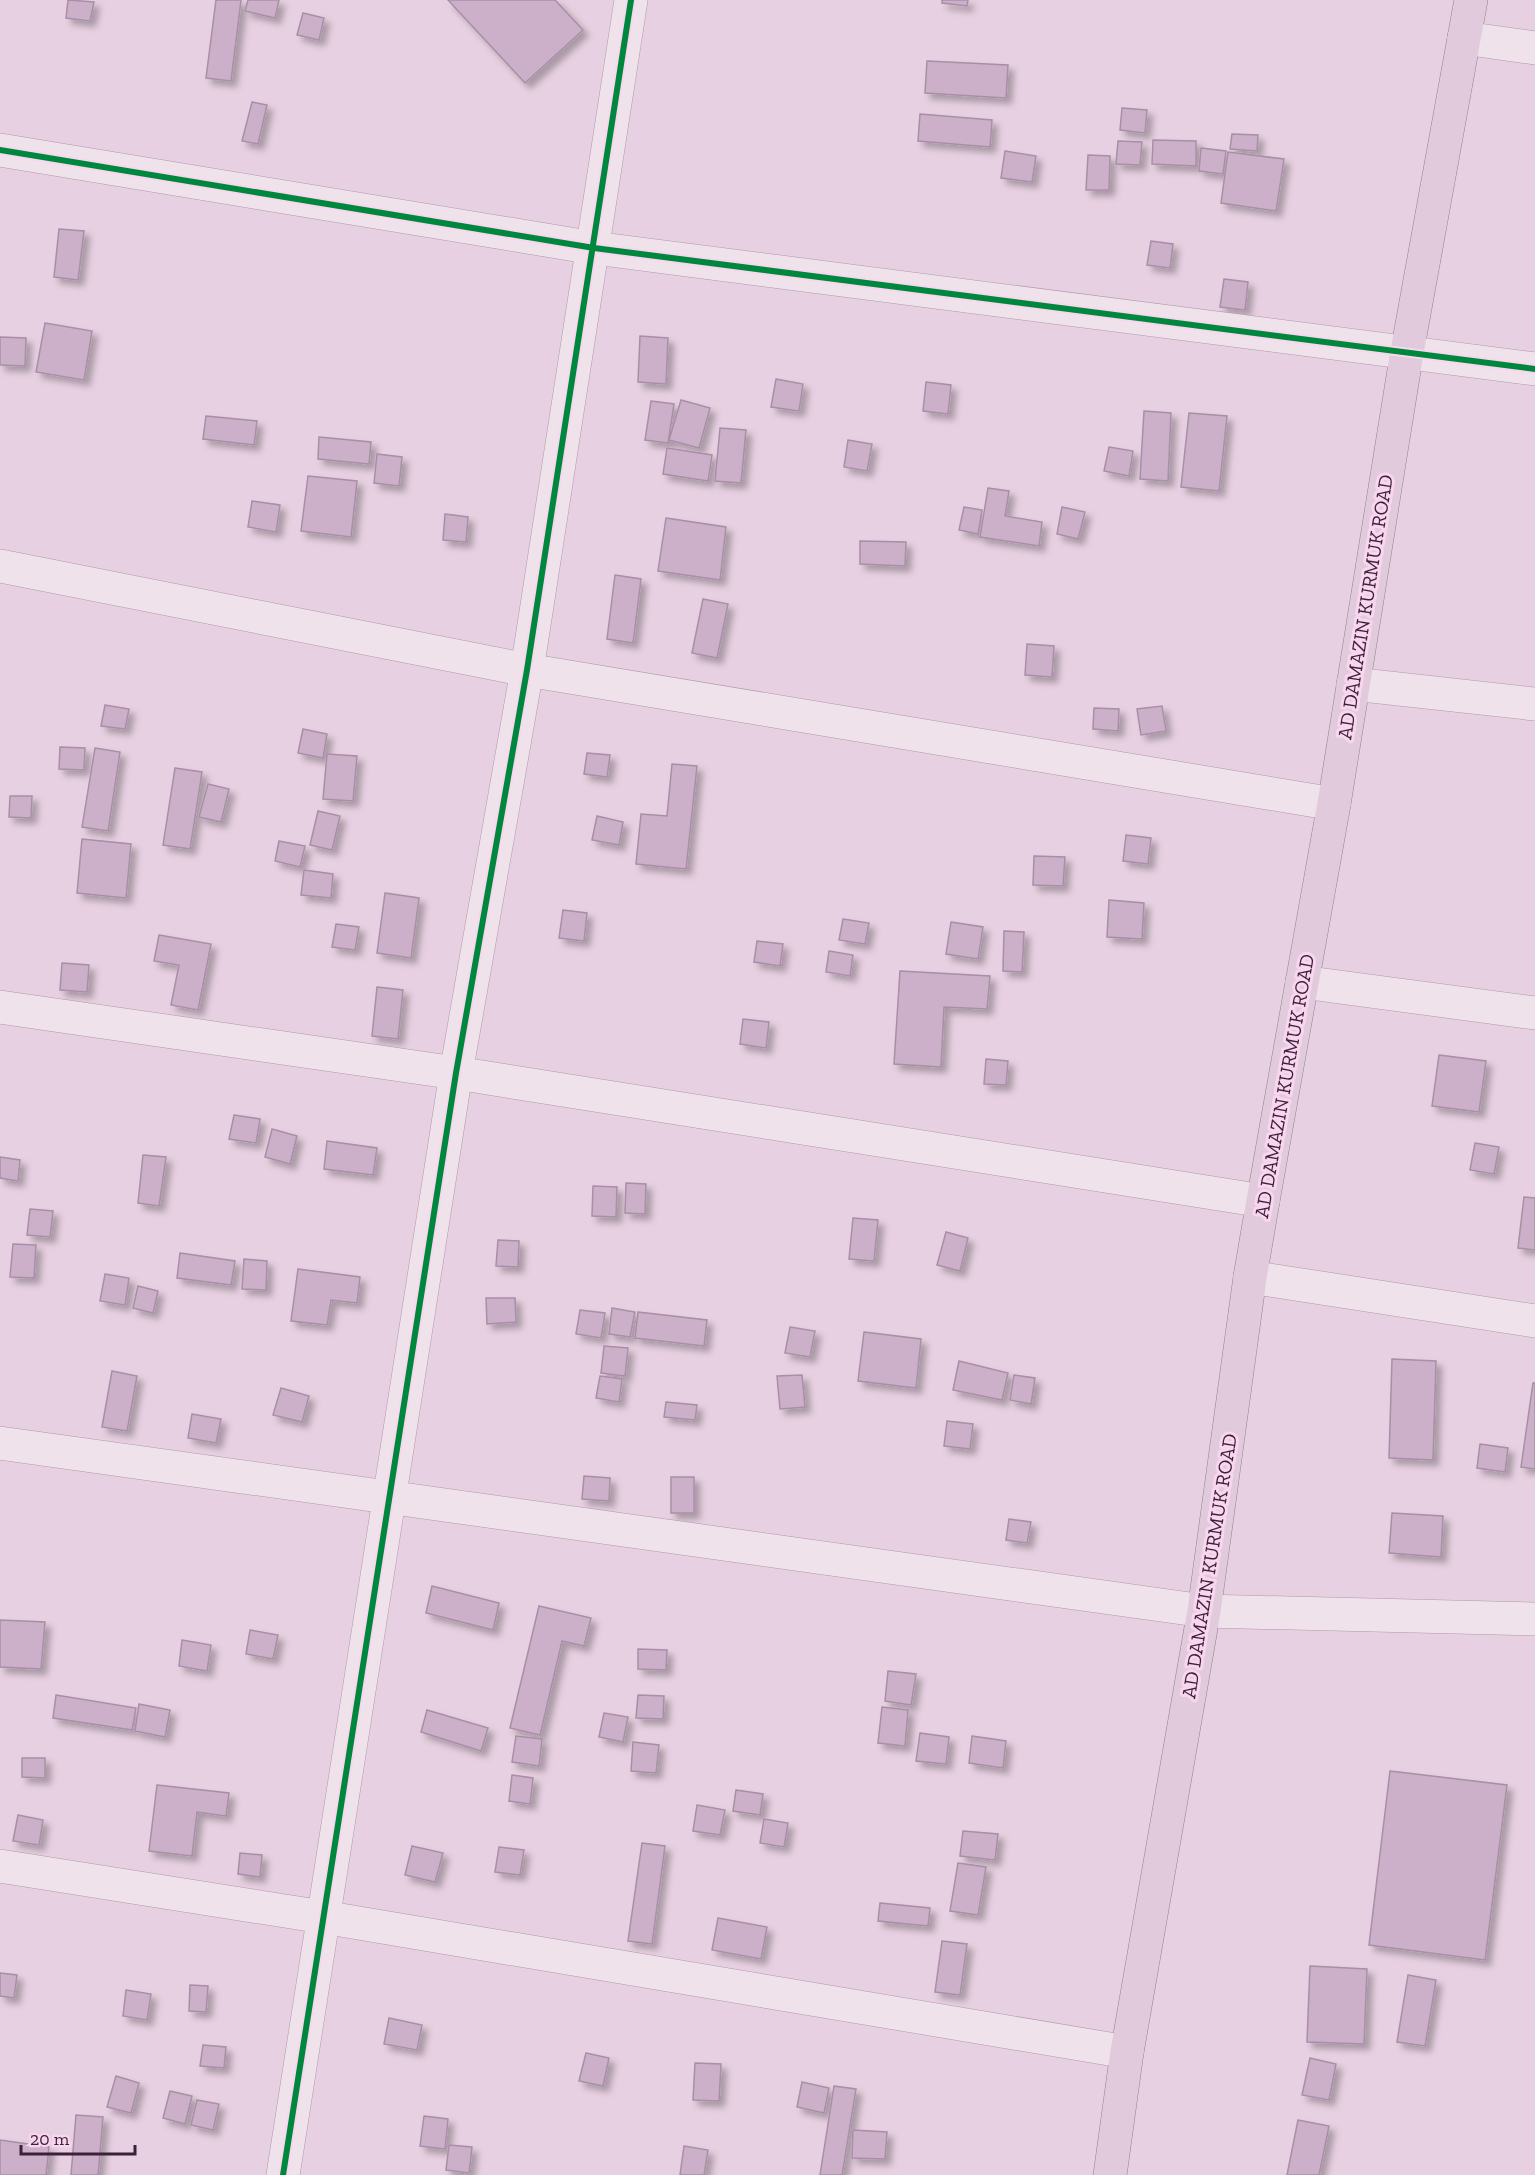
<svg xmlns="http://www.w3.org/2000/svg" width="1535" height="2175" font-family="'Zilla Slab',serif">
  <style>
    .building { fill: #ccb0c9; stroke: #a88fa6; stroke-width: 1.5; filter: url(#shadow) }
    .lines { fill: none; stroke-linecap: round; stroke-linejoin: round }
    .minor-casing { stroke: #ad99a9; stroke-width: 34 }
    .trunk-casing { stroke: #92808f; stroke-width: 34 }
    .minor { stroke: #f0e2eb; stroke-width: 33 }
    .trunk { stroke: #e0cadc; stroke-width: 33 }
    .cycleway-casing { stroke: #f8d7ee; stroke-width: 10 }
    .cycleway { stroke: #00873e; stroke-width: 6 }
    .labels { text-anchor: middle; stroke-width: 6; stroke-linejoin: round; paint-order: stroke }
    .street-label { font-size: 20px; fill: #3d1f3b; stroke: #f8d7ee }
  </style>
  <defs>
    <filter id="shadow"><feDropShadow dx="5.5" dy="5.5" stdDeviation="3" flood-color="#0004"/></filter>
  </defs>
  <rect width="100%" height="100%" fill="#e7d0e1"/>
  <!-- building -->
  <path class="building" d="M68,0L94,2L90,21L66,18Z
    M216,0H241L231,81L206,78Z
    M248,0H279L275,18L245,11Z
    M448,0H555L583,30L525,83Z
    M942,0H968L967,6L942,3Z
    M303,13L324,18L319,40L297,35Z
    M927,61L1008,65L1006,98L925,93Z
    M252,102L267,105L258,144L242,141Z
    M1122,108L1147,110L1145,133L1120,130Z
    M920,114L992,120L990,147L918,141Z
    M1232,134L1258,135L1257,151L1230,149Z
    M1153,140L1196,141V166L1152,164Z
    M1118,141L1142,142L1140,165L1116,164Z
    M1201,148L1226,151L1223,174L1199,171Z
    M1005,151L1036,156L1032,182L1001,178Z
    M1228,152L1284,159L1276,211L1221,203Z
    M1088,155L1110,156L1109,190H1086Z
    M59,229L84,231L78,280L54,277Z
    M1151,241L1173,244L1170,268L1147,265Z
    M1224,279L1248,282L1245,310L1220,307Z
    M45,323L92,331L84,380L36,372Z
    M640,336L668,338L666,384L638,382Z
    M0,337L26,338L25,366L0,365Z
    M776,379L803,384L799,411L771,407Z
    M926,382L951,385L948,414L923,411Z
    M681,400L710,408L699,448L669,440Z
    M651,401L674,404L668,443L645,440Z
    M1144,411L1171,413L1168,481L1140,479Z
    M1189,413L1227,416L1219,491L1181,487Z
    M206,416L257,421L254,445L203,439Z
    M720,428L746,430L741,483L715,481Z
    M319,437L371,442L369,464L318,459Z
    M848,440L872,444L867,471L844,467Z
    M1109,447L1133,451L1129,476L1104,471Z
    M667,448L712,455L708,481L663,474Z
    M377,454L402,457L399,486L374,483Z
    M308,476L357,481L351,537L301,531Z
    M988,488L1009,491L1005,516L1042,522L1039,546L980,537Z
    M252,501L280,505L276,532L248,527Z
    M964,507L982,510L978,534L959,530Z
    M1062,507L1085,512L1078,539L1057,534Z
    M445,514L468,517L466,542L443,540Z
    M666,518L726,527L720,580L658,571Z
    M860,541L906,542L905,566L860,564Z
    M615,575L641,579L633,643L607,639Z
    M703,599L728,604L717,658L692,653Z
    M1027,644L1054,646L1052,677L1025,675Z
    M105,705L129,709L125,729L101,726Z
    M1162,706L1166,731L1141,735L1137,709Z
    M1094,708L1119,709L1118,731L1093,729Z
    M303,729L327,734L323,758L298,753Z
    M60,747L85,748L84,770L59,769Z
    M95,748L120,752L108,831L82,827Z
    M587,753L610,755L607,777L584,774Z
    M327,754L357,756L353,801L323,799Z
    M672,764L697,766L686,869L636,864L641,814L667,816Z
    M175,768L202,772L190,849L163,845Z
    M208,784L229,789L221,822L199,817Z
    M10,796H32L31,818L9,817Z
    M318,811L340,816L332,850L310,845Z
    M597,816L623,822L619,845L592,840Z
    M1126,835L1151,838L1148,864L1123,861Z
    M82,839L131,844L126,898L77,893Z
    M279,841L305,846L300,867L275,861Z
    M1034,856L1065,857L1063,886L1033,885Z
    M304,870L333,874L331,898L301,895Z
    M385,893L419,898L411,958L377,953Z
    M1109,900L1144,903L1142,939L1107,937Z
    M563,910L587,913L584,941L559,938Z
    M843,919L869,923L865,944L839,940Z
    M951,922L983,927L978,959L946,954Z
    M336,924L359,927L355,950L332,947Z
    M1004,931L1024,932L1022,972L1003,971Z
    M159,935L211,944L198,1010L171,1005L179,965L154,961Z
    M757,941L783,944L780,966L754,962Z
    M829,951L853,955L850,976L826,972Z
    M62,963L89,965L87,992L60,990Z
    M900,971L990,976L987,1009L944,1007L941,1067L894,1064Z
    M377,987L403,990L398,1039L372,1036Z
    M743,1019L769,1022L766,1048L740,1044Z
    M1439,1055L1486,1061L1479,1112L1432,1106Z
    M986,1059L1008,1061L1006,1085L984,1084Z
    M234,1115L260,1119L256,1143L229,1139Z
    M272,1129L297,1136L290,1164L265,1157Z
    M327,1141L377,1148L373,1175L324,1169Z
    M1475,1143L1499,1147L1494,1174L1470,1170Z
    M143,1155L166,1157L159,1206L138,1203Z
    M0,1157L20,1160L18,1181L0,1178Z
    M626,1183L646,1184L645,1214L625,1213Z
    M593,1186L617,1187L616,1217L592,1216Z
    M1524,1197L1535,1198V1250L1518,1248Z
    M30,1209L53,1211L50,1237L27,1235Z
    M853,1218L878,1220L874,1261L849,1259Z
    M946,1232L968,1238L960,1271L937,1265Z
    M498,1240L519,1241L518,1267L496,1266Z
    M13,1244L36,1245L34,1278L10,1277Z
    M180,1253L235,1261L231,1285L177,1278Z
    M244,1259L267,1261L266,1290L242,1289Z
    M298,1269L360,1277L357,1303L331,1300L327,1325L291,1321Z
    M105,1274L129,1278L125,1305L100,1301Z
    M138,1286L158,1291L153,1313L133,1308Z
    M486,1298H515L516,1322L487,1324Z
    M612,1308L635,1312L630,1337L609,1334Z
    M580,1310L605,1313L601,1338L576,1334Z
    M638,1312L707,1320L704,1346L635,1338Z
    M790,1327L815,1331L810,1357L785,1353Z
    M864,1332L921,1339L916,1388L858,1381Z
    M604,1346L628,1348L625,1376L601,1373Z
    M1392,1359L1436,1361L1433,1460L1389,1458Z
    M959,1361L1008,1373L1002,1400L953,1390Z
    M112,1371L137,1376L127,1431L102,1427Z
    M802,1375L805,1407L780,1409L777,1376Z
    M1014,1375L1035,1378L1031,1404L1010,1400Z
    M600,1376L622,1379L619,1402L596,1398Z
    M1533,1383H1535V1469L1521,1467Z
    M281,1388L309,1396L302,1422L273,1415Z
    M666,1402L697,1405L695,1420L664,1417Z
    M192,1414L221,1419L216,1443L188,1438Z
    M947,1421L973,1424L970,1449L944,1446Z
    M1480,1444L1508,1448L1505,1472L1477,1468Z
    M584,1476L610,1478L609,1501L582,1499Z
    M671,1477H694V1513H671Z
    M1392,1513L1443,1516L1441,1557L1389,1553Z
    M1009,1519L1031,1522L1027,1543L1006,1540Z
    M432,1586L499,1603L493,1630L426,1613Z
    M539,1606L591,1618L584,1646L562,1641L540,1735L510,1728Z
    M0,1620L45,1622L41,1669L0,1667Z
    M250,1630L278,1635L273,1659L246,1654Z
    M182,1640L211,1645L207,1671L179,1666Z
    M638,1649L667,1650L666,1670L638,1669Z
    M888,1671L916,1674L911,1705L885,1701Z
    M56,1695L136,1708L132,1730L53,1718Z
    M638,1695L664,1696L663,1719L636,1718Z
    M139,1704L170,1710L165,1737L135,1731Z
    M882,1707L908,1710L905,1746L878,1743Z
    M427,1710L488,1728L481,1751L421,1732Z
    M604,1713L628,1717L623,1742L599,1737Z
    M920,1733L949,1737L946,1764L916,1761Z
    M516,1736L542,1739L539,1766L512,1762Z
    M972,1736L1006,1741L1003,1768L969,1763Z
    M633,1742L659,1745L656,1773L631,1771Z
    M22,1758H45V1778L22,1777Z
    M1390,1771L1507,1785L1485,1960L1369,1945Z
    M512,1775L533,1778L530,1804L509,1801Z
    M157,1785L229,1793L226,1816L197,1812L192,1856L149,1851Z
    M736,1790L763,1794L760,1815L733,1811Z
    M697,1805L725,1810L720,1835L693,1831Z
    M18,1815L43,1820L39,1845L13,1841Z
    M764,1819L788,1823L784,1847L760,1843Z
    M963,1831L998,1834L995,1860L960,1856Z
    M642,1843L665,1846L652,1944L628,1941Z
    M412,1846L443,1853L435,1882L405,1875Z
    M499,1847L524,1850L520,1875L495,1872Z
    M240,1853L262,1855L260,1877L238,1874Z
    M958,1863L986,1867L978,1915L950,1911Z
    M880,1903L930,1908L928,1926L878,1921Z
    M718,1918L767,1927L761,1959L712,1950Z
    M942,1941L967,1944L960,1995L935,1992Z
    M1310,1966L1367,1969L1364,2044L1307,2042Z
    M0,1973L17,1975L14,1998L0,1996Z
    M1408,1975L1436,1980L1425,2046L1397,2042Z
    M190,1985L208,1986L206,2012L189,2011Z
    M126,1990L151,1994L147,2020L123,2016Z
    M389,2018L422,2025L417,2050L384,2044Z
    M203,2045L226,2047L224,2068L200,2066Z
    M586,2053L609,2058L603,2086L579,2081Z
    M1310,2058L1336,2064L1329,2100L1302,2095Z
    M695,2063L721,2064L719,2101L693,2100Z
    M116,2076L139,2083L131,2113L107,2107Z
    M802,2082L829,2088L824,2113L797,2107Z
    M834,2086L856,2089L842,2175H820Z
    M170,2091L192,2096L185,2124L163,2118Z
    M197,2100L219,2104L213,2130L191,2125Z
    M76,2115L103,2117L98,2175H71Z
    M424,2116L448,2119L445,2149L420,2146Z
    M1298,2120L1329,2126L1319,2175H1287Z
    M853,2130L887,2132L885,2159L852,2158Z
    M0,2140L49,2147L46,2175H0Z
    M449,2145L472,2147L469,2173L446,2170Z
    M684,2146L708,2150L704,2175H680Z"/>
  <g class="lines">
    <defs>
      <path id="minor" d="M1464,38L1535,48
        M0,150L594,248L1535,369
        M0,566L527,670L1334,804
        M1353,684L1535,704
        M1302,982L1535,1013
        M0,1007L456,1073L1263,1201
        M1250,1277L1535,1321
        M0,1443L1204,1611L1535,1619
        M0,1866L323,1917L1127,2052
        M283,2175L456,1073L527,670L631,0"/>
      <path id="trunk" d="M1110,2175L1127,2052L1204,1611L1250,1277L1263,1201L1334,804L1407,352L1471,0"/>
    </defs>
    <!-- minor casing -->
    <use href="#minor" class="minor-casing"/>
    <!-- trunk casing -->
    <use href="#trunk" class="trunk-casing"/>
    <!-- minor -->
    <use href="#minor" class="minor"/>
    <!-- trunk -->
    <use href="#trunk" class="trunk"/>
    <defs>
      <path id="cycleway" d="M0,150L594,248L1535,369
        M283,2175L456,1073L527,670L631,0"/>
    </defs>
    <!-- cycleway casing -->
    <use href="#cycleway" class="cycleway-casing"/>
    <!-- cycleway -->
    <use href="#cycleway" class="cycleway"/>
  </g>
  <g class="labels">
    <!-- street labels -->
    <g class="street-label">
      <text transform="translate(1365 607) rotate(-81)" y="7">AD DAMAZIN KURMUK ROAD</text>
      <text transform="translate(1284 1086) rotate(-80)" y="7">AD DAMAZIN KURMUK ROAD</text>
      <text transform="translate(1209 1566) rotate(-81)" y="7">AD DAMAZIN KURMUK ROAD</text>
    </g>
  </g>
  <!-- scale -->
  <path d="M21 2145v9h114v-9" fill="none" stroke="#3d1f3b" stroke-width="3"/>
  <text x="30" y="2145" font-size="18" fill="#3d1f3b" stroke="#f8d7ee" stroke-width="4.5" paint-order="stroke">20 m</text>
</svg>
